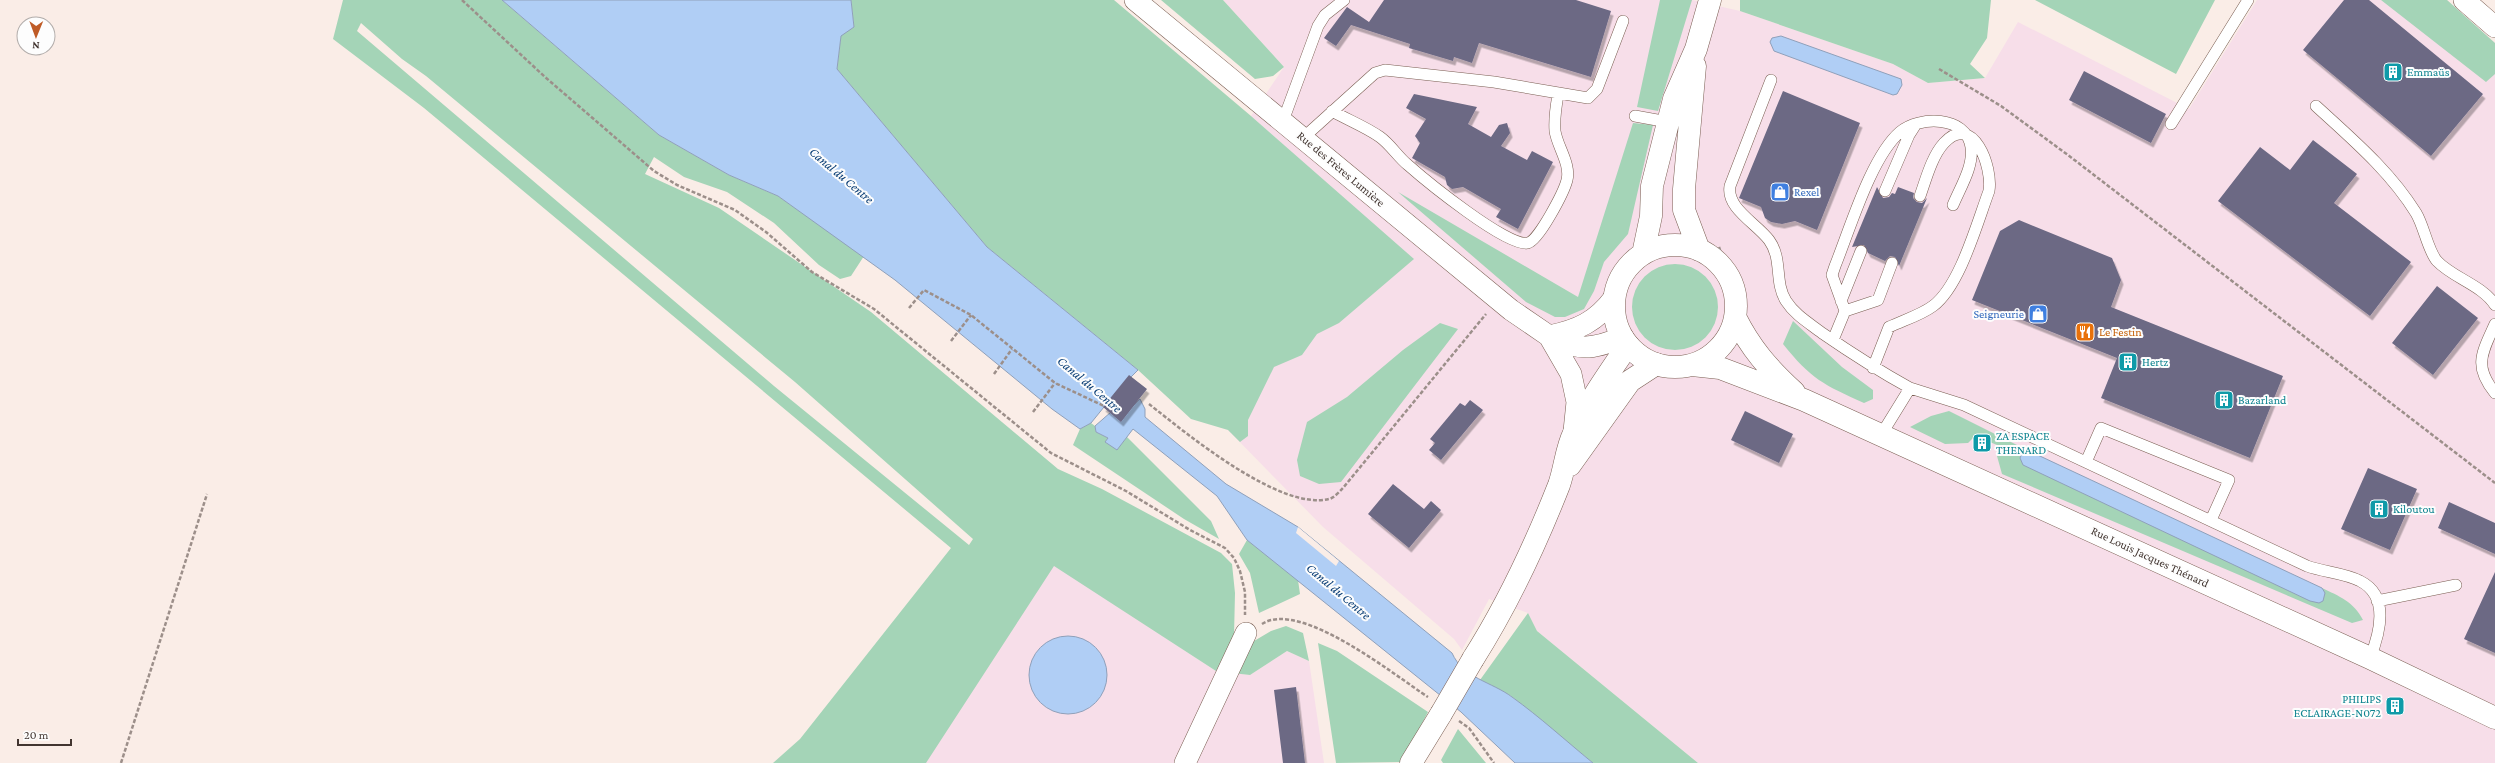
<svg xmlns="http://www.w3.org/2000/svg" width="2495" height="763" font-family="'Crimson Pro',serif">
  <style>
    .industrial { fill: #f7dee9 }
    .green { fill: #a4d4b7; fill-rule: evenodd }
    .water { fill: #b0cef5; stroke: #8fa0ba }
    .pier { fill: #faede7 }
    .building { fill: #6c6984; filter: url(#shadow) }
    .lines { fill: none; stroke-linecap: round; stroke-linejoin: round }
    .service-casing { stroke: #7a5e52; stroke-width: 12 }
    .minor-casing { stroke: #7a5e52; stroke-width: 22 }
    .tertiary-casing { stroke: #7a5e52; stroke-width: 23 }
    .secondary-casing { stroke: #7a5e52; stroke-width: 23 }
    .path { stroke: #9c8f8a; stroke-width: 2.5; stroke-dasharray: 4 2; stroke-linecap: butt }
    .service { stroke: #fff; stroke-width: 11 }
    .minor { stroke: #fff; stroke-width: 21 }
    .tertiary { stroke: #fff; stroke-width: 22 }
    .secondary { stroke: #fff; stroke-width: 22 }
    .tertiary-bridge-casing { stroke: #7a5e52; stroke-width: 23; stroke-linecap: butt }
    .tertiary-bridge { stroke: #fff; stroke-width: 22 }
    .labels { text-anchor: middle; stroke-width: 4; stroke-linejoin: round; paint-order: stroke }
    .culture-label { font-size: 12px; fill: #0d838f; stroke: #fdfdfd; text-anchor: start }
    .street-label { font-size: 12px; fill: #423530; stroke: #fdfdfd }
    .shop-label { font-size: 12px; fill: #366cbe; stroke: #fdfdfd; text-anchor: start }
    .food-label { font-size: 12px; fill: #c56008; stroke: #fdfdfd; text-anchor: start }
    .water-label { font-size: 13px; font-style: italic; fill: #0a3e76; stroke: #fdfdfd }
  </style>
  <defs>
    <filter id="shadow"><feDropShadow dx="2.5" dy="4.5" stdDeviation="0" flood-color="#0004"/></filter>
  </defs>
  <rect width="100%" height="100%" fill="#faede7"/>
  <!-- industrial -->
  <path class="industrial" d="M1223,0H1692L1740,11L1893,64L1928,83L1985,78L2018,22L2189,109L2257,0H2447L2495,43V763H1698L1537,631L1528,613L1489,599L1462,650L1454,639L1323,527L1228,430L1345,200L1251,116L1284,67Z
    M1054,565L1216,671L1250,675L1287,651L1309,661L1324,763H805Z"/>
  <!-- green -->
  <path class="green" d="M343,0H502L659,135L729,175L778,196L864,256L851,276L840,279L819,265L774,223L727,192L684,177L654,157L645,174L719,208L871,312L1058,469L1102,489L1221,553L1232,564L1235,593L1234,636L1216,671L1054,566L926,763H773L800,739L951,548L424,108L333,39ZM361,23L402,59L426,76L795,382L973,539L969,545L774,386L357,31Z
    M851,0H1114L1251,116L1414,259L1339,323L1317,334L1302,355L1274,367L1248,420V436L1240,442L1228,430L1191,419L1138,370L987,247L837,69L841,35L854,27Z
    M1161,0H1223L1284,67L1273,76L1255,79Z
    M1660,0H1692L1658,111L1637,107Z
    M1740,0H1991L1987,38L1970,64L1985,78L1928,83L1893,64L1740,11Z
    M2035,0H2215L2176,74Z
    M2381,0H2447L2495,43V74L2486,82Z
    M1633,123L1653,125L1628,234L1604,262L1594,291L1584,309L1565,317H1555L1526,302L1398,192L1578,297Z
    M1632 307a43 43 0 1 1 86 0a43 43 0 1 1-86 0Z
    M1793,321L1842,367L1873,390V399L1864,403C1824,385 1811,379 1783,344Z
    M1440,323L1458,329L1341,482L1319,484L1300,476L1297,460L1307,422L1347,397L1403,350Z
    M1949,411L2027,450L2023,451L2325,593L2322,588C2339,596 2354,602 2363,620L2352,623L2002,474L1997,456V445L1975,436L1968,443L1945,444L1910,427L1931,416Z
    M1091,423L1095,426L1096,432L1108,438L1105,442L1117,449L1127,437L1211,521L1219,539L1184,519L1073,445L1080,429Z
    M1247,540L1298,580L1300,594L1259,613L1250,573L1239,554Z
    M1528,613L1537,631L1698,763H1593L1511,696L1480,680Z
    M1286,626L1303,633L1309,661L1287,651L1250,675L1232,673L1249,644L1271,631Z
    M1318,643L1337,651L1428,712L1402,762L1336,763Z
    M1458,729L1486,763H1443L1441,760Z"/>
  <!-- water -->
  <path class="water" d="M502,0H851L854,27L841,36L837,69L987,247L1138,370L1114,394L1131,408L1140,399L1145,409V417L1226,484L1298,527L1452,653C1463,678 1492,682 1512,697C1540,717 1566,741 1593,763H1515L1461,712L1247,540L1217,496L1133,429L1117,450L1105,442L1108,438L1096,432L1095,426L1111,412L1104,407L1091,423L1080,429L1052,409L895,280L778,196L729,175L659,135Z
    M1781,36L1901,79L1902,85L1897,94L1893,95L1774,51L1770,42L1772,38Z
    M2027,450L2322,588L2325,593L2323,601L2319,603L2310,601L2023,465L2020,458L2023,451Z
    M1029 675a39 39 0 1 1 78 0a39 39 0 1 1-78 0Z"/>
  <!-- pier -->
  <path class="pier" d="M1298,527L1339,561L1336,566L1296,533Z"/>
  <!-- building -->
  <path class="building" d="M1384,0H1576L1611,11L1591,77L1479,43L1472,63L1454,57L1453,61L1409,48L1410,44L1351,25L1336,46L1324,38L1347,7L1369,22Z
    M2344,0H2369L2483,94L2431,156L2303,50Z
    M2084,71L2166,114L2151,143L2069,100Z
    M1783,91L1860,123L1817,230L1795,221L1782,224L1771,222L1765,218L1761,207L1739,198Z
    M1414,94L1477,107L1468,124L1491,137L1499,125L1507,123L1510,133L1501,146L1527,160L1532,151L1553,162L1518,229L1496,217L1501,209L1463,187L1452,189L1447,185L1445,177L1412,158L1420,143L1415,136L1426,119L1406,108Z
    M2313,140L2357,174L2334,203L2411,262L2370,316L2218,201L2260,147L2290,170Z
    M1877,187L1883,198L1889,197L1892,193L1895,194L1898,187L1914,193L1913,198L1917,202L1922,203L1927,198L1899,266L1895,257L1890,256L1885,261L1868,253L1864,245L1852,247Z
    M2019,220L2112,258L2121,280L2111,307L2283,376L2250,458L2101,398L2117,358L1972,300L2000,231Z
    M2437,286L2478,318L2433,375L2392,343Z
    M1129,375L1147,389L1121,422L1103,407Z
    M1470,400L1483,410L1441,460L1429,450L1435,443L1430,439L1460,403L1465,406Z
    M1745,411L1793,434L1779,463L1731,440Z
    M2368,468L2417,489L2390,550L2341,529Z
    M1393,484L1424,509L1431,501L1441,510L1409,548L1368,514Z
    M2449,502L2495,523V554L2438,528Z
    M2495,572V653L2464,639Z
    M1296,687L1305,763H1283L1274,690Z"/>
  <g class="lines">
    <defs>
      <path id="service" d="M1771,80L1730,186C1726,208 1756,223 1769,240C1783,259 1774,282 1786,301C1795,315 1809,323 1822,333C1851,353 1879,371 1910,388
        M2316,106C2352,139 2390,171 2416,213C2424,226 2428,251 2437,261C2453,278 2482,285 2495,305
        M1332,111C1348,120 1366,127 1380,137C1391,145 1398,157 1408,165C1425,180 1508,248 1528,243C1539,240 1564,192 1567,180C1571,164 1557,146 1555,131C1554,118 1556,106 1558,95
        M1635,116L1668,122
        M1283,121L1318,26L1325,15L1344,0
        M2171,124L2248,0
        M1303,138L1375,73L1385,70L1494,82L1588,98L1597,89L1623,21
        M1885,191L1909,135L1916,124
        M1841,301L1861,251
        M1845,311L1878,300L1892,263
        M2495,324C2482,353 2473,366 2495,393
        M1833,340L1845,311L1832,275L1835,266C1850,229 1871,157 1900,132C1919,116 1966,115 1971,147C1974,166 1960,188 1953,205
        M1873,368L1889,327C1904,320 1921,315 1933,306C1960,286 1977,223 1989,191C1993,167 1973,112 1944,143C1932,156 1926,179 1920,196
        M1881,435L1910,388L1964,405L2307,566C2323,572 2345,573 2360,581C2390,596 2380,633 2370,658
        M2086,462L2101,428L2229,480L2211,520
        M2377,601L2456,585"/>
      <path id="minor" d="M1135,0L1511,310L1549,336L1571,374L1577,402L1574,431
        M2464,0L2495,27
        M1614,298C1596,322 1578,330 1549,336C1579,351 1592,350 1623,337
        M1185,763L1246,633"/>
      <path id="tertiary" d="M1570,465L1630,381L1656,364
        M1473,659C1508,604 1535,546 1559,485C1565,468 1566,449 1574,433C1588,402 1609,373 1628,345
        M1411,763L1441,714"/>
      <path id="secondary" d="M1695,66L1684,189V210L1699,250
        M1614 306a61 61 0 1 1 122 0a61 61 0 1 1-122 0Z
        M1643,254L1651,216L1652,186L1674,99L1696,49L1710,0
        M1735,317C1751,349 1768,368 1794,392
        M1692,365L1720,368L1804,400L2370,658L2495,718"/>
    </defs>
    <!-- service casing -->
    <use href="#service" class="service-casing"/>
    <!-- minor casing -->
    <use href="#minor" class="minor-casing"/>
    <!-- tertiary casing -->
    <use href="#tertiary" class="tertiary-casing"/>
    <!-- secondary casing -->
    <use href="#secondary" class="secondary-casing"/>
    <!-- path -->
    <path class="path" d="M462,0L545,77L654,171L677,185L735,210L766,232L812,272L874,309L1051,453L1126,491L1190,530L1225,548L1234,558L1240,571L1245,592V615
      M1939,69L2001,106L2068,155L2495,483
      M1719,247L1728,274
      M909,308L924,290L971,315L1055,383L1104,406
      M951,341L971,315
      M994,374L1012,349
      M1149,404C1187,434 1280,511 1329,499C1334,498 1339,492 1343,488L1486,314
      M1033,412L1055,383
      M1262,624C1300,599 1394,675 1428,697
      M1459,721L1469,728L1494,763
      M121,763L207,494"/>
    <!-- service -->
    <use href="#service" class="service"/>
    <!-- minor -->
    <use href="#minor" class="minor"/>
    <!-- tertiary -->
    <use href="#tertiary" class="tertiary"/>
    <!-- secondary -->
    <use href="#secondary" class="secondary"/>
    <defs>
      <path id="tertiary-bridge" d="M1441,714L1473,659"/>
    </defs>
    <!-- tertiary-bridge casing -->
    <use href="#tertiary-bridge" class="tertiary-bridge-casing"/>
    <!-- tertiary-bridge -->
    <use href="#tertiary-bridge" class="tertiary-bridge"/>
  </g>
  <!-- icons -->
  <defs>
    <symbol id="building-square" viewBox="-11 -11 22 22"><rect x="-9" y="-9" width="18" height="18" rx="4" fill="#0f9aa8" stroke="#fdfdfd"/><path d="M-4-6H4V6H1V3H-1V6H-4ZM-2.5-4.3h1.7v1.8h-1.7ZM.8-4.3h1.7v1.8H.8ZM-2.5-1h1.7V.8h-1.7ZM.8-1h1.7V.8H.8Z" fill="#fff"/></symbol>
    <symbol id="shop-square" viewBox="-11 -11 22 22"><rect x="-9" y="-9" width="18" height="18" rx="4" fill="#3f7fe0" stroke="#fdfdfd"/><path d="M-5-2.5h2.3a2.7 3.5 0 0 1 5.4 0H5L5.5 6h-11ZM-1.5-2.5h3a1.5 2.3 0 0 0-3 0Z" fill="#fff"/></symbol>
    <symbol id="restaurant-square" viewBox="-11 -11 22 22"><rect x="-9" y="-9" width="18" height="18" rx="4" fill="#e8710a" stroke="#fdfdfd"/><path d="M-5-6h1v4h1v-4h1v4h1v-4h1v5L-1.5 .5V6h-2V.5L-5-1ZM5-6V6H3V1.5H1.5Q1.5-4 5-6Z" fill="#fff"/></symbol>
  </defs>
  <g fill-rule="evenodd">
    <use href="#building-square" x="2382" y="61" width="22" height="22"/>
    <use href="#shop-square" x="1769" y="181" width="22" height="22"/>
    <use href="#shop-square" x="2027" y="303" width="22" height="22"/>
    <use href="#restaurant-square" x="2074" y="321" width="22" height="22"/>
    <use href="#building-square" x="2117" y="351" width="22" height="22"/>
    <use href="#building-square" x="2213" y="389" width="22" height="22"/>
    <use href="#building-square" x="1971" y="432" width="22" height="22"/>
    <use href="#building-square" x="2368" y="498" width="22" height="22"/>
    <use href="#building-square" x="2384" y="695" width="22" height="22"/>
  </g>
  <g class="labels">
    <!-- culture labels -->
    <g class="culture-label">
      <text x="2407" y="76">Emmaüs</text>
      <text x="2142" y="366">Hertz</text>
      <text x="2238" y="404">Bazarland</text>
      <text x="1996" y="440">ZA ESPACE<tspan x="1996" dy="14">THENARD</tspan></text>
      <text x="2393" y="513">Kiloutou</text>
      <text x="2381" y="703" text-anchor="end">PHILIPS<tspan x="2381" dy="14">ECLAIRAGE-N072</tspan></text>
    </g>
    <!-- street labels -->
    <g class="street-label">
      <text transform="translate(1341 169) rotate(40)" y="4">Rue des Frères Lumière</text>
      <text transform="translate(2150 557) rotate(25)" y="4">Rue Louis Jacques Thénard</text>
    </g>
    <!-- shop labels -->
    <g class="shop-label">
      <text x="1794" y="196">Rexel</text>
      <text x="2024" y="318" text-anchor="end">Seigneurie</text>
    </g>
    <!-- food labels -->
    <g class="food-label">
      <text x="2099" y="336">Le Festin</text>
    </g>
    <!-- water labels -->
    <g class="water-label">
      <text transform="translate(842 175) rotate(40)" y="5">Canal du Centre</text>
      <text transform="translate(1090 384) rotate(40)" y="5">Canal du Centre</text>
      <text transform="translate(1339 591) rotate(40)" y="5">Canal du Centre</text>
    </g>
  </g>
  <!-- north arrow -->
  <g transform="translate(36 36) rotate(181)"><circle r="19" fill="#fdfdfd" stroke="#b2adab"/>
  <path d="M0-3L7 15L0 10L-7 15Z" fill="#bf5b26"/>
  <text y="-6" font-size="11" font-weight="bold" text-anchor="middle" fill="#423530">N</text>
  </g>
  <!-- scale -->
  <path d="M18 739v6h53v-6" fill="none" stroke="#423530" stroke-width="2"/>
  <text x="24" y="739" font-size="12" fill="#423530" stroke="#fdfdfd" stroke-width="3" paint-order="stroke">20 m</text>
</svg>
